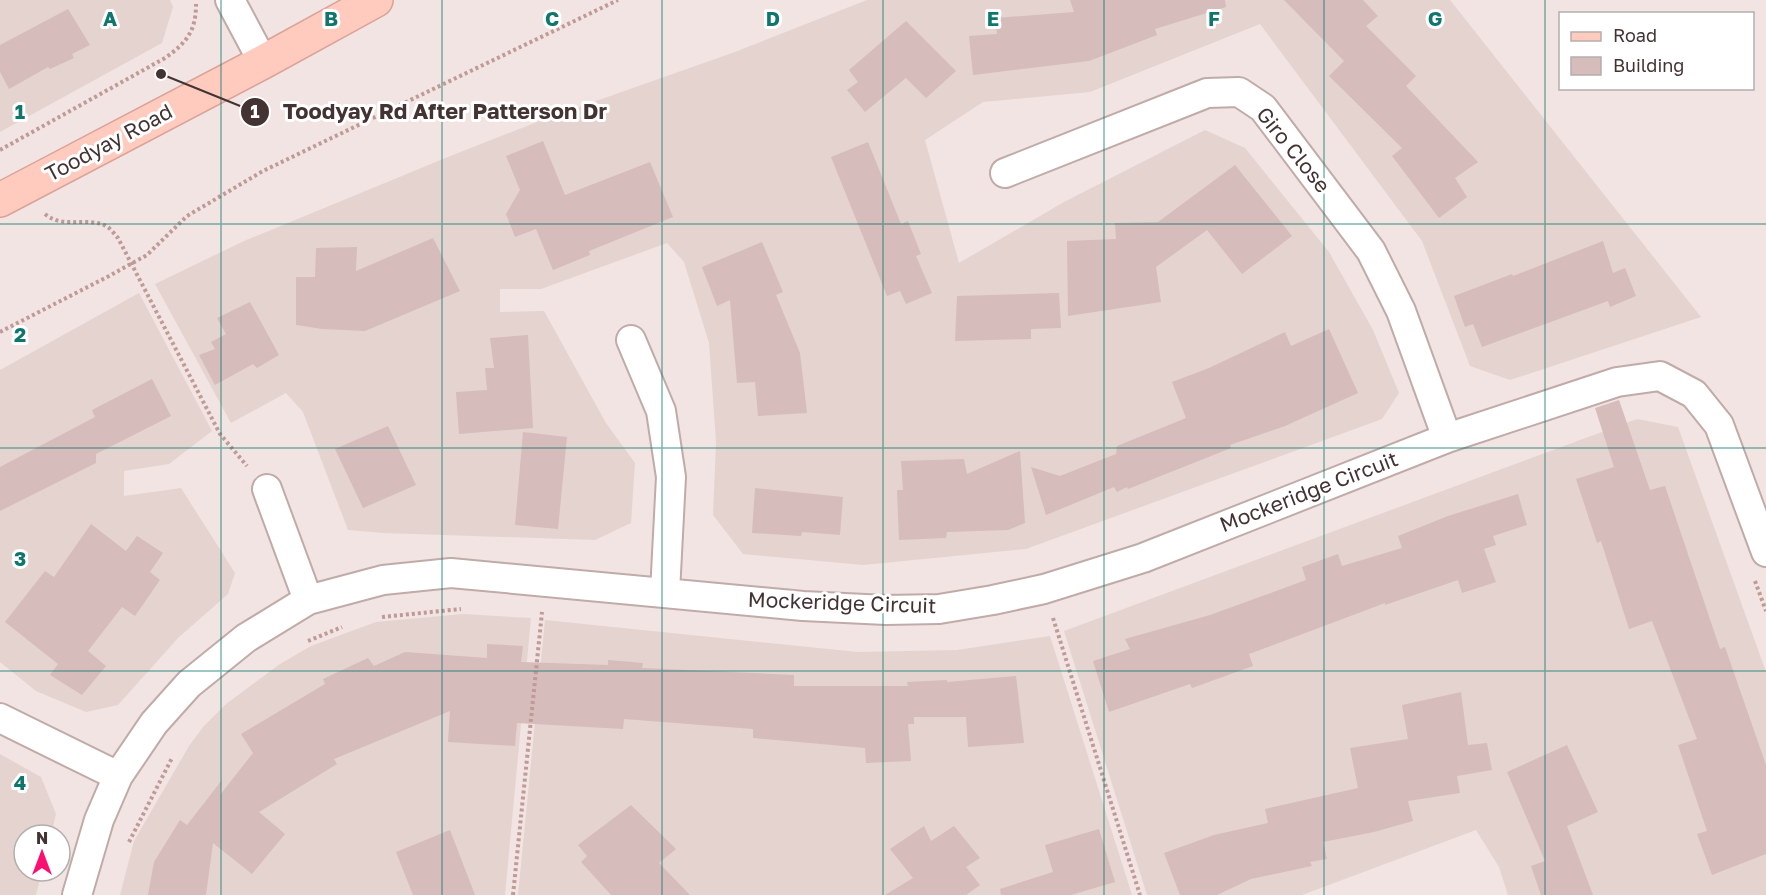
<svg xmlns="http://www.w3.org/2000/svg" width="1766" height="895" font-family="'Golos Text',sans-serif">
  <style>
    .residential { fill: #e5d3d0 }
    .building { fill: #d6bcbb }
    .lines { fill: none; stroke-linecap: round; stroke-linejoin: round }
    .street-casing { stroke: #c0aba8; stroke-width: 32 }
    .secondary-casing { stroke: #dba397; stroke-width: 36 }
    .path { stroke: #bf9a96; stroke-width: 4; stroke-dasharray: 3 3; stroke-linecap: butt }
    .street { stroke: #fff; stroke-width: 28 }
    .secondary { stroke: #ffcbbf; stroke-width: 33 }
    .grid { fill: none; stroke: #0f766e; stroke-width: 1.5; stroke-opacity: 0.55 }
    .labels { text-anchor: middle; stroke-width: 6; stroke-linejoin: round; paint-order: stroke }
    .street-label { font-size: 21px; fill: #433433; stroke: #fff }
    .grid-label { font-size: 20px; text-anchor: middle; font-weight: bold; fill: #0f766e; stroke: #fff; stroke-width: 6; stroke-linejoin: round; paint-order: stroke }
    .leader { fill: none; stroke: #433433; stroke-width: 2 }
    .callout-dot { fill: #433433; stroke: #fff; stroke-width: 2 }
    .mark-label { font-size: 18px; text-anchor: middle; font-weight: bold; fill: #fff }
    .callout-label { font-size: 22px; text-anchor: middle; font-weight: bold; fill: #433433; stroke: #fff; stroke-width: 6; stroke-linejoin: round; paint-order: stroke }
  </style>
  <rect width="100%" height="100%" fill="#f1e4e2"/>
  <!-- residential -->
  <path class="residential" d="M0,0H170L173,7L162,43L0,132Z
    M867,0H1450L1701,317L1510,380L1470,366L1422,241L1260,24L1090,92L983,102L925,140L959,263L1064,202L1205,130L1245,148L1329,252L1373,330L1399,393L1382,419L1026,549L863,565L743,554L713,515L716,442L709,343L684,262L667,243L541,289H500V312L544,311L606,423L635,463L631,523L595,540L384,533L348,530L303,412L286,393L231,423L155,284L244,241L443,159L542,120L735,52Z
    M139,293L212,431L169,464L124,471V496L181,488L235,573L228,594L178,638L118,705L86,712L36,691L0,662V370Z
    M1637,419L1678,427L1766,672V895H1508L1499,867L1476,830L1302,895H1147L1064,631Z
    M463,614L531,618L505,895H120L134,841L189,746L203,727L226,704L280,664L311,646L376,622Z
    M545,620L858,652L957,650L1050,636L1132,895H518Z
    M0,754L41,777L56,814L51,835H24V871H42L36,895H0Z"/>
  <!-- building -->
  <path class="building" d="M1070,0H1225L1226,7L1155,29L1157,35L1089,61L973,75L969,36L997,34L995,18L1074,12Z
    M1284,0H1363L1378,16L1366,26L1416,76L1406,86L1478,162L1455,178L1467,197L1439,218L1392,156L1402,148L1329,76L1344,61Z
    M68,9L90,45L72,54L74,58L50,69L48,67L9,89L0,72V45Z
    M906,21L956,71L926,98L906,78L865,112L847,90L858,82L849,70Z
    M543,141L565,195L650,162L673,217L589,251L590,255L553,270L536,229L515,237L506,214L520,190L506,156Z
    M868,142L901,224L908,221L921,254L916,256L932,293L906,304L900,291L887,296L831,157Z
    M1235,165L1292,236L1242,274L1207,230L1156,267L1161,302L1068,316L1067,241L1116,239L1115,223L1158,222Z
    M433,238L460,291L365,331L322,329L296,325V277H315L316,248L357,247L356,271Z
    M1603,241L1613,273L1625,268L1636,296L1610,307L1608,301L1482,347L1473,324L1465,327L1454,296L1512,274L1513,276Z
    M762,242L783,292L776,295L800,353L807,413L758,416L755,382L737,383L730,300L717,306L702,267Z
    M1059,293L1061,328L1031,329V339L955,341L957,296Z
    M250,302L279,355L257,368L253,364L215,385L199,355L215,349L211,342L226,334L217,318Z
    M1329,329L1358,393L1285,426L1230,445L1231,448L1128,489L1127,487L1117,492L1114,487L1046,515L1031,467L1060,476L1116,454L1117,446L1186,418L1172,382L1209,368L1285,332L1291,346Z
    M528,335L533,428L459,434L456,392L487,390L485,368H494L490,338Z
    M152,379L171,416L96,454V463L0,511V467L95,417L92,410Z
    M1619,400L1650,490L1665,486L1720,649L1725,647L1766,765V854L1712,875L1697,834L1707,831L1678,745L1697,739L1652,621L1629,629L1601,541L1597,543L1576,479L1614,467L1595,408Z
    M388,426L416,485L363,508L335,449Z
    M523,432L567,437L558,529L515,525Z
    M1020,451L1025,523L1008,530L947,532L946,538L899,540L897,490H903L901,461L964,459L967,474Z
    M755,488L843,497L840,535L802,532L801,536L752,533Z
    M1518,494L1527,525L1493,536L1496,545L1484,549L1496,582L1462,593L1458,580L1385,605V603L1249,654L1253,666L1192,688L1190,684L1109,712L1093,661L1130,649L1125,639L1210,615L1306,580L1302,567L1338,554L1342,566L1402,548L1398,536L1448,516Z
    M91,524L126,551L137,536L163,553L150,572L160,580L135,616L122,607L88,651L106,666L82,695L50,675L58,664L5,622L45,571L54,577Z
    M487,644L523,646L521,662L608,665V660L643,663L642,668L794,675V686H908L907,682L947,680V682L1016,676L1024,743L968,747L966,717H914V724H908L911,761L866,763L865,748L753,738V729L624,719L623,729L517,723L515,746L448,742L450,711L334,759L337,764L259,812L285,834L252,874L213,843L206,895H148L154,862L180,820L187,825L222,780L220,795L253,753L241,734L325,684L323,679L368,658L374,666L405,652L487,658Z
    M1461,692L1468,745L1487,743L1492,770L1457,776L1460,793L1408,801L1413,821L1374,832L1323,842L1327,859L1310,862L1312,866L1251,879L1217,895H1180L1164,853L1214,835L1268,823L1265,809L1358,788L1350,748L1408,739L1402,705Z
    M1567,745L1598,812L1567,826L1593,895H1541L1531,866L1545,861L1507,772Z
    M631,805L676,849L659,863L690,895H611L581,862L587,856L578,845Z
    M924,826L931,841L954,826L980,858L966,867L980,885L966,895H885L913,878L890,849Z
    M1099,829L1115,882L1071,895H1001L1000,889L1053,872L1045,845Z
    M450,830L475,895H413L396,852Z"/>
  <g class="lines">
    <defs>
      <path id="street" d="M230,0L263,62
        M1005,173L1207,93L1239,92L1263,108L1371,251L1401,311L1447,438
        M631,340L661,411L671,477L665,592
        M267,489L308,600
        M0,718L118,776
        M77,895L99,820L118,776L154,723L189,684L246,638L308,600L383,580L451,573L803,606L886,610L939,609L993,600L1044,589L1143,558L1447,438L1617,382L1660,376L1694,394L1719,425L1766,552"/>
      <path id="secondary" d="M0,200L263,62L376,0"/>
    </defs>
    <!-- street casing -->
    <use href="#street" class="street-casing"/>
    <!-- secondary casing -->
    <use href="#secondary" class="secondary-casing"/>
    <!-- path -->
    <path class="path" d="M0,150L165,58C186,43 196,32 196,4
      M45,214C63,229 84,217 104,225C110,227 114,234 118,238L220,434L247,466
      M0,332L109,276L147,255L187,216L263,171L618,0
      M1755,581L1766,611
      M382,617L461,609
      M1053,618L1140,895
      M308,641L342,627
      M129,842L172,758
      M513,895L542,612"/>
    <!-- street -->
    <use href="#street" class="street"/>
    <!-- secondary -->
    <use href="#secondary" class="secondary"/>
  </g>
  <!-- grid -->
  <path class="grid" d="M221,0V895M442,0V895M662,0V895M883,0V895M1104,0V895M1324,0V895M1545,0V895M0,224H1766M0,448H1766M0,671H1766"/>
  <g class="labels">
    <!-- street labels -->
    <g class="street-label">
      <text transform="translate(109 143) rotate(-28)" y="7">Toodyay Road</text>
      <text transform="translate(1293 150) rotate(51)" y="7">Giro Close</text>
      <text transform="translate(1309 492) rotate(-21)" y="7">Mockeridge Circuit</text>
      <text transform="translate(842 603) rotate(2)" y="7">Mockeridge Circuit</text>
    </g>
  </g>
  <g class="grid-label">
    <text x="110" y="26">A</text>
    <text x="331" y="26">B</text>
    <text x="552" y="26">C</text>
    <text x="773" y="26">D</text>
    <text x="993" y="26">E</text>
    <text x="1214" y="26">F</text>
    <text x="1435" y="26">G</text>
    <text x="20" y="119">1</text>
    <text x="20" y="342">2</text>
    <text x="20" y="566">3</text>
    <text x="20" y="790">4</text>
  </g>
  <!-- callouts -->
  <path class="leader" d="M161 74L255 112"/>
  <g class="callout-dot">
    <circle cx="161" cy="74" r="6"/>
    <circle cx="255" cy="112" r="15"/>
  </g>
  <g class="mark-label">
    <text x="255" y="118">1</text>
  </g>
  <g class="callout-label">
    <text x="445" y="119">Toodyay Rd After Patterson Dr</text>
  </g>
  <!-- legend -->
  <rect x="1559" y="12" width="195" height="78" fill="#ffffff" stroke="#b4aead" stroke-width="1.5"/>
  <rect x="1571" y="32" width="30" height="9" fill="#ffcbbf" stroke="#b4aead" stroke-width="1.5"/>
  <text x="1613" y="42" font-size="18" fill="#433433">Road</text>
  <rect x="1571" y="57" width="30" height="18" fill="#d6bcbb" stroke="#b4aead" stroke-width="1.5"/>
  <text x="1613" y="72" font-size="18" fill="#433433">Building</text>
  <!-- north arrow -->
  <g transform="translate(42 853)"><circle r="28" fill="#ffffff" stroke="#b4aead" stroke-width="1.5"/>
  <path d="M0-4.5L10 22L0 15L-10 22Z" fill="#fb0f71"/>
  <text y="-9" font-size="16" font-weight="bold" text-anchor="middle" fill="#433433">N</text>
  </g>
</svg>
